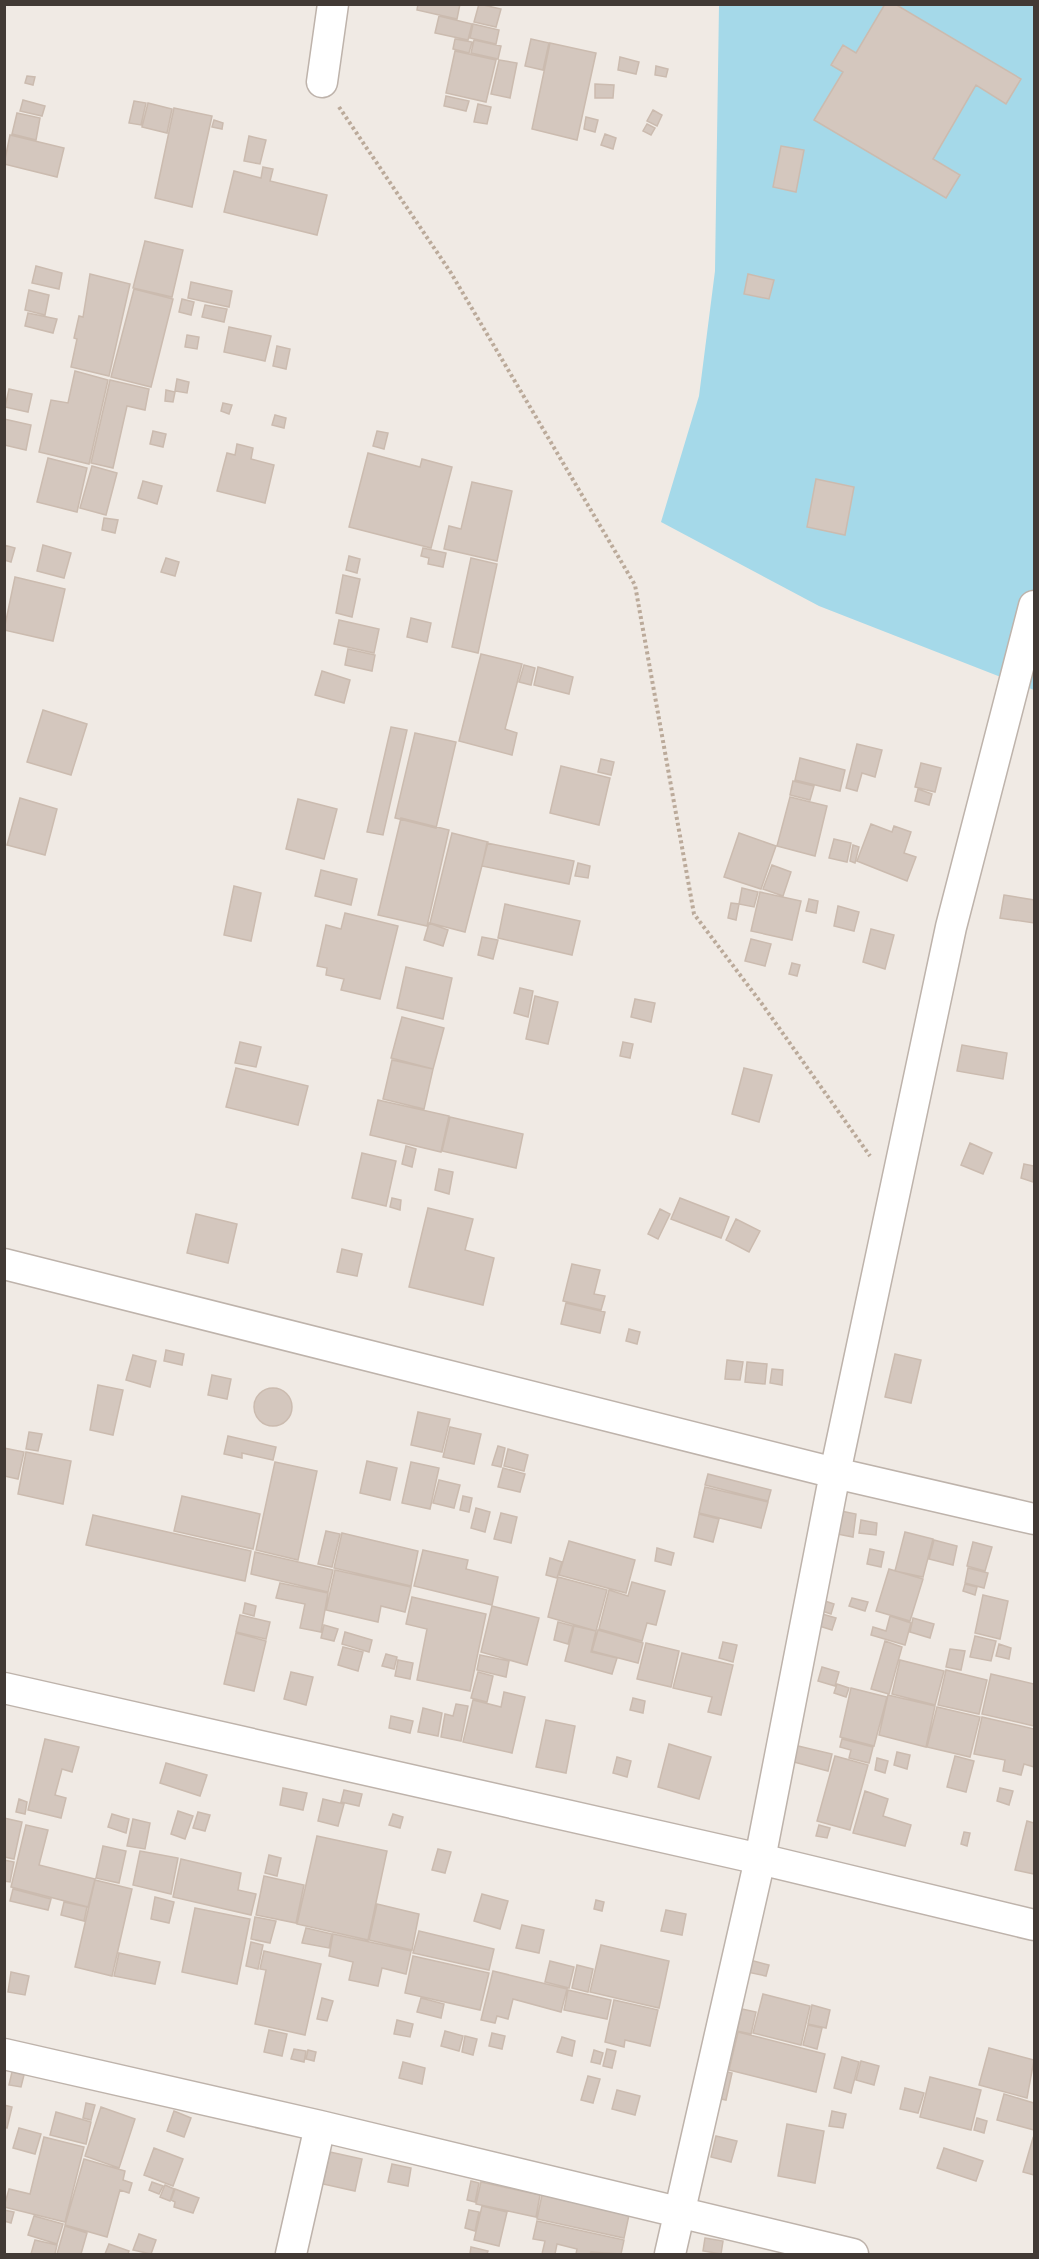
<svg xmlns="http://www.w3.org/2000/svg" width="1039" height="2259" font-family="Cabin,sans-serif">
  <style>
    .water { fill: #a5d9e9 }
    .building { fill: #d4c7be; stroke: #cbbbaf; stroke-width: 1.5 }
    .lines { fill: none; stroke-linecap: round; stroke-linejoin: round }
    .minor-casing { stroke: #beb3ab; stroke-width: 33 }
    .path { stroke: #bbaa9a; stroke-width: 4; stroke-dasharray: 3 3; stroke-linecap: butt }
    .minor { stroke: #fff; stroke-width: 30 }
  </style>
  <rect width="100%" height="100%" fill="#f0eae4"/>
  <!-- water -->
  <path class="water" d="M719,5H1034V690L819,606L661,522L699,396L715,271Z"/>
  <!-- building -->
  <path class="building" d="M418,4H460L457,19L417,10Z
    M479,4L501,9L496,27L474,22Z
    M885,4H895L1021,79L1006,104L976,85L933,159L960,175L946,198L814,120L843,72L831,65L843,45L856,53Z
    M439,16L472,24L468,40L435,33Z
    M473,24L499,30L496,44L470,38Z
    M455,39L472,42L469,53L453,49Z
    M531,39L549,43L543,70L525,66Z
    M474,40L501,46L498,59L471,53Z
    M550,43L596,53L577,140L532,129Z
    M455,51L496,60L486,102L446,93Z
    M620,57L639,62L636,74L618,70Z
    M499,60L517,63L510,98L491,94Z
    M656,66L668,69L666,77L655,75Z
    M27,76L35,77L33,85L25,83Z
    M595,84L614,85L613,98H595Z
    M446,96L469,101L466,111L444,106Z
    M23,100L45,106L42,116L20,111Z
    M134,101L146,103L141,125L129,123Z
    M148,103L172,109L167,133L142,127Z
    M478,104L491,107L487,124L474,122Z
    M174,108L212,116L192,207L155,198Z
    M653,110L662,115L657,126L647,121Z
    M17,113L40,118L36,140L12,134Z
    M586,117L598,120L595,132L584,129Z
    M214,120L223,123L222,129L212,127Z
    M647,124L655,128L651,135L643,131Z
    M605,134L616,138L613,149L601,145Z
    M10,135L64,148L57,177L4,164Z
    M249,136L266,140L260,164L244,161Z
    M781,146L804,150L796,192L773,187Z
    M263,167L273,169L270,181L327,195L317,235L224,212L234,171L261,178Z
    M145,241L183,250L172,297L133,288Z
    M36,266L62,273L59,289L32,283Z
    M90,274L130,284L109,376L71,367L77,339L74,338L79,316L83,317Z
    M748,274L774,280L769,299L744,294Z
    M191,282L232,291L229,307L188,298Z
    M134,289L173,299L151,387L111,377Z
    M29,290L49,295L45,315L25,310Z
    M182,299L194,302L191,315L179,312Z
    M205,305L227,309L224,322L202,317Z
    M28,313L57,319L53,333L25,326Z
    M229,327L271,336L265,361L224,352Z
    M187,335L199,337L197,349L185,347Z
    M277,346L290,349L286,369L273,366Z
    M75,371L108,380L89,464L39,452L51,400L68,403Z
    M177,379L189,382L187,393L175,391Z
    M110,380L149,389L145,410L127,406L113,468L91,463Z
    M9,389L32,394L28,412L5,407Z
    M166,390L175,392L173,402L165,401Z
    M223,403L232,405L229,414L221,411Z
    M275,415L286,418L284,428L272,425Z
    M4,419L31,425L26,450L4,445Z
    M153,431L166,434L163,447L150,444Z
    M377,431L388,433L384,449L373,446Z
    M237,444L253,448L251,459L274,465L265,503L217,491L227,453L235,455Z
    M368,453L420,467L422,459L452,467L431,548L349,527Z
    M48,458L87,468L77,512L37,502Z
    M92,466L117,473L106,515L80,508Z
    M816,479L854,487L845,535L807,527Z
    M143,481L162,486L157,504L138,498Z
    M472,482L512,491L497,561L444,549L449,526L461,529Z
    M104,518L118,520L115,533L102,530Z
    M4,545L15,548L11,562L4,560Z
    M43,545L71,553L64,578L37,571Z
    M423,548L446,553L443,567L428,564L429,558L421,556Z
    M349,556L360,559L357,573L346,570Z
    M166,558L179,562L175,576L161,572Z
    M471,558L497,564L478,653L452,647Z
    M343,575L360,579L352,617L336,613Z
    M15,577L65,589L53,641L4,630Z
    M411,618L431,623L427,642L407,637Z
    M339,620L379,629L374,653L334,644Z
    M348,649L375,655L372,671L345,665Z
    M481,654L522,664L505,729L517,733L512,755L459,741Z
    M524,665L535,668L531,685L519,682Z
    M538,667L573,677L569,694L534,685Z
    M322,671L350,680L344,703L315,695Z
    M43,710L87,724L71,775L27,762Z
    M391,727L407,730L383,835L367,832Z
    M415,733L456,742L436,828L395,818Z
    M857,744L882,750L875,777L862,773L857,791L846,788Z
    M800,758L845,770L840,791L795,780Z
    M601,759L614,762L611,775L598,772Z
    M921,763L941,768L935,792L915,787Z
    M561,766L610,778L599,825L550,813Z
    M793,781L814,786L810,800L790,795Z
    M918,789L932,794L929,805L915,801Z
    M790,797L827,806L815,856L777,846Z
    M20,798L57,809L45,855L7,845Z
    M298,799L337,809L324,859L286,849Z
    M401,818L449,830L427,926L378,915Z
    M871,824L892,832L894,826L911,832L904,853L916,857L907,881L857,861Z
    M452,833L488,842L465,932L430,923Z
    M739,833L776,846L761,889L724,877Z
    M834,839L851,843L847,862L829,858Z
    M487,843L574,861L569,884L482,866Z
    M853,845L859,847L855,863L850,861Z
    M578,863L590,866L588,878L575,876Z
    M772,865L791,872L783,896L763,889Z
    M321,870L357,879L351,905L315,896Z
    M234,886L261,893L251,941L224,935Z
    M742,888L758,892L754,907L739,904Z
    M760,892L801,901L792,940L751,931Z
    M1004,895L1034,900V923L1000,918Z
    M809,899L818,901L816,913L806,911Z
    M731,903L739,904L736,920L728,918Z
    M505,904L580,921L572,955L498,938Z
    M838,906L859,912L854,931L834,926Z
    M345,913L398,926L380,999L341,990L344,979L326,975L327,968L317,966L326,925L341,929Z
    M429,923L448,930L443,946L424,940Z
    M871,929L894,935L885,969L863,962Z
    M482,937L498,940L493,959L478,955Z
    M751,939L771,944L765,966L745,961Z
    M792,963L800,965L797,976L789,974Z
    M406,967L452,978L443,1019L397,1008Z
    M520,988L533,991L528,1017L514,1013Z
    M535,996L558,1002L548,1044L526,1039Z
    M635,999L655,1003L651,1022L631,1017Z
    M402,1017L444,1028L433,1069L391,1058Z
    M240,1042L261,1047L256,1067L235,1063Z
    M623,1042L633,1044L630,1058L620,1056Z
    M962,1045L1007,1053L1003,1079L957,1071Z
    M392,1060L433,1069L424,1109L383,1099Z
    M236,1068L308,1086L298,1125L226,1107Z
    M744,1068L772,1075L759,1122L732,1114Z
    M378,1100L449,1116L441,1152L370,1135Z
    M450,1117L523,1134L516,1168L442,1151Z
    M970,1143L992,1153L983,1174L961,1165Z
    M406,1146L416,1149L412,1167L402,1164Z
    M362,1153L396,1161L386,1206L352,1198Z
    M1024,1164L1034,1166L1033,1182L1021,1178Z
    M439,1169L453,1172L449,1194L435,1190Z
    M392,1198L401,1200L400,1210L390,1207Z
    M680,1198L729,1217L721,1238L671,1219Z
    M428,1208L473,1219L465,1250L494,1258L483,1305L409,1287Z
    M660,1209L670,1214L658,1239L648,1234Z
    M196,1214L237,1224L228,1263L187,1253Z
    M736,1219L760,1231L749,1252L726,1240Z
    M342,1249L362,1254L357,1276L337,1272Z
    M572,1264L600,1270L594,1294L605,1296L601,1310L563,1301Z
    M566,1303L605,1312L600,1333L561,1324Z
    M629,1329L640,1332L637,1344L626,1341Z
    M166,1350L184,1354L182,1365L164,1361Z
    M895,1354L921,1360L911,1403L885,1397Z
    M133,1355L156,1361L150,1387L126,1380Z
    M727,1360L743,1362L740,1380L725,1379Z
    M747,1362L767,1364L765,1384L745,1382Z
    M772,1369L783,1370L782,1385L770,1383Z
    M212,1375L231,1379L227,1399L208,1395Z
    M98,1385L123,1390L113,1435L90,1430Z
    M254 1407a19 19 0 1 1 38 0a19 19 0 1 1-38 0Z
    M418,1412L450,1419L442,1452L411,1445Z
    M450,1427L481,1434L474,1464L443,1457Z
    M29,1432L42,1434L38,1451L26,1449Z
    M228,1436L276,1447L273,1460L242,1453V1458L224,1454Z
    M498,1446L505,1448L501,1467L492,1465Z
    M4,1448L24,1452L18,1479L4,1476Z
    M508,1449L528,1455L524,1471L504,1466Z
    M26,1452L71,1461L63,1504L18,1494Z
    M367,1461L397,1468L390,1500L360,1493Z
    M275,1462L317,1471L298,1560L256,1550Z
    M411,1462L439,1468L430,1509L402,1503Z
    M503,1468L525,1474L520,1492L498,1487Z
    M708,1474L771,1490L768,1501L705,1485Z
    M439,1480L460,1485L454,1508L433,1503Z
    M705,1487L768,1502L761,1528L699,1513Z
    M182,1496L260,1514L253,1549L174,1531Z
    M463,1496L472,1498L469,1512L460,1510Z
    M476,1508L490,1512L485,1532L471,1528Z
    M841,1511L856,1514L853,1537L837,1534Z
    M501,1513L517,1517L511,1543L494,1539Z
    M699,1514L719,1519L713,1542L694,1537Z
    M93,1515L251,1551L245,1581L86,1545Z
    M861,1520L877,1523L876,1535L859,1533Z
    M326,1531L340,1534L332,1567L318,1564Z
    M905,1532L933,1539L923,1577L895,1571Z
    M342,1533L418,1551L411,1586L334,1568Z
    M934,1540L957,1546L953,1565L929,1559Z
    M569,1541L635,1560L626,1593L559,1575Z
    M973,1542L992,1547L985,1571L967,1566Z
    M657,1548L674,1553L671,1565L655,1561Z
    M870,1549L884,1552L881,1567L867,1564Z
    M423,1550L468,1560L466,1569L498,1577L492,1605L414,1586Z
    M255,1552L333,1570L328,1592L251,1574Z
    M550,1558L562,1562L557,1578L546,1575Z
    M968,1568L988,1573L984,1588L965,1583Z
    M889,1569L923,1579L910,1621L876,1611Z
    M335,1570L411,1587L405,1612L381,1606L378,1622L326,1610Z
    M558,1577L607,1590L596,1631L548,1617Z
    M632,1582L665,1591L656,1625L647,1623L642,1641L599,1629L609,1590L628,1596Z
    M280,1583L328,1593L321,1632L300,1628L305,1604L276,1598Z
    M965,1584L977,1587L975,1595L963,1591Z
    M983,1595L1008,1601L1000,1639L975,1633Z
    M412,1597L486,1614L470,1691L417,1680L427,1629L406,1624Z
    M852,1598L868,1602L865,1611L849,1606Z
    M822,1600L834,1604L831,1614L819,1610Z
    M245,1603L256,1606L254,1616L243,1613Z
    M492,1606L539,1618L527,1665L481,1652Z
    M819,1613L836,1618L832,1630L816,1625Z
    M240,1615L270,1622L266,1639L236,1632Z
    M890,1616L911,1623L905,1645L871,1635L873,1627L886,1631Z
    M913,1618L934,1624L930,1638L910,1632Z
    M558,1622L573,1626L568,1644L554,1640Z
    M324,1625L338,1629L334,1641L321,1638Z
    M574,1626L596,1631L591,1652L617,1658L612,1674L565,1661Z
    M598,1630L643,1643L638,1663L592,1651Z
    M345,1632L372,1640L369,1652L342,1644Z
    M236,1633L266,1641L254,1691L224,1684Z
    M975,1636L996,1641L991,1661L970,1657Z
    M885,1641L902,1647L889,1694L871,1689Z
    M723,1642L737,1645L733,1662L719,1658Z
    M646,1643L679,1651L671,1687L637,1679Z
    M999,1644L1011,1648L1009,1659L996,1656Z
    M343,1647L363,1652L358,1671L338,1665Z
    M950,1649L965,1651L961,1670L946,1667Z
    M682,1653L733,1665L721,1715L708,1712L712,1697L673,1688Z
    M386,1654L397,1657L394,1669L382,1666Z
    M480,1655L509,1661L506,1677L477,1670Z
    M398,1660L413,1663L410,1679L395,1676Z
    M900,1660L944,1671L935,1705L892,1694Z
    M822,1667L839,1672L835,1686L818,1681Z
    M946,1670L987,1680L979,1714L938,1705Z
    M291,1672L313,1677L306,1705L284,1699Z
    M478,1672L493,1676L487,1702L471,1698Z
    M991,1674L1034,1684V1726L982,1714Z
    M837,1684L849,1688L846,1697L834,1693Z
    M851,1688L887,1697L874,1746L840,1737Z
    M504,1692L525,1697L512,1753L463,1742L473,1700L501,1707Z
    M888,1695L935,1706L926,1747L879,1735Z
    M633,1698L645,1701L643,1713L630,1710Z
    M456,1704L468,1706L461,1741L441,1737L445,1714L453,1716Z
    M937,1707L980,1717L970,1757L927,1747Z
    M423,1708L442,1713L438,1736L418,1732Z
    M391,1716L413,1721L410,1733L389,1728Z
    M982,1717L1034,1729V1767L1024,1764L1021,1775L1003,1771L1005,1760L974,1754Z
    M546,1720L575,1726L566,1773L536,1767Z
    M45,1739L79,1747L72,1772L62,1769L55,1795L66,1798L61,1818L28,1810Z
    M842,1739L873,1747L869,1763L849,1758L851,1750L840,1747Z
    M669,1744L711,1757L699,1799L658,1787Z
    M794,1745L832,1754L828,1771L790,1761Z
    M897,1752L910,1755L907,1769L894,1765Z
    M835,1756L868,1765L850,1830L817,1821Z
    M955,1756L974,1761L966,1792L947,1787Z
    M617,1757L631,1761L627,1777L613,1773Z
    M877,1758L888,1761L885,1773L875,1770Z
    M166,1763L207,1775L200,1796L160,1783Z
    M283,1788L307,1793L303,1810L280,1805Z
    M1000,1788L1013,1791L1009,1805L997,1801Z
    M344,1790L362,1794L359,1806L341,1802Z
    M865,1791L888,1799L883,1816L911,1825L905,1846L853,1833Z
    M19,1799L27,1802L25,1814L16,1812Z
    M323,1799L344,1804L338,1826L318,1821Z
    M178,1811L193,1816L185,1839L171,1834Z
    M198,1812L210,1815L205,1831L193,1828Z
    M112,1814L129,1819L126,1833L108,1827Z
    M393,1814L403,1817L400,1828L389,1825Z
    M4,1818L22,1822L14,1859L4,1857Z
    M133,1819L150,1823L145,1849L127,1846Z
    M1027,1821L1034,1823V1874L1015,1870Z
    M26,1825L48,1830L39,1865L95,1879L88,1907L11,1887Z
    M819,1825L830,1828L827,1838L816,1836Z
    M964,1832L970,1833L967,1846L961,1844Z
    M317,1836L387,1851L368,1940L297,1924Z
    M103,1846L126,1851L119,1883L96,1878Z
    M438,1849L451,1852L445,1873L432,1870Z
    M140,1851L178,1858L171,1894L133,1885Z
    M269,1855L281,1858L277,1876L265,1873Z
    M181,1859L241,1873L238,1890L256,1894L251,1915L173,1897Z
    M4,1860L14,1862L10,1882L4,1881Z
    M264,1876L304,1885L296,1923L256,1915Z
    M95,1880L132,1889L112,1976L75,1967Z
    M13,1889L51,1899L48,1910L10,1901Z
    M482,1894L508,1901L500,1929L474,1921Z
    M155,1897L174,1902L169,1923L151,1919Z
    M596,1900L604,1902L602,1911L594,1909Z
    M64,1902L87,1907L84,1921L61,1915Z
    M377,1904L419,1914L412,1950L369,1940Z
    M195,1908L250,1919L237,1984L182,1972Z
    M666,1910L686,1914L682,1935L661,1931Z
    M255,1917L276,1921L270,1943L251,1939Z
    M522,1925L544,1930L539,1953L516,1948Z
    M306,1928L332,1934L329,1948L302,1943Z
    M419,1931L494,1949L489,1970L413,1953Z
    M333,1934L411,1951L406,1974L382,1968L378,1986L349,1980L353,1962L329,1956Z
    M251,1942L263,1945L258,1969L246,1966Z
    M601,1945L669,1961L659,2008L590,1992Z
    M264,1951L321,1964L305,2035L255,2024L266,1970L260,1969Z
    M119,1953L160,1962L155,1984L114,1976Z
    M413,1956L489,1973L480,2010L405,1993Z
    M750,1960L769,1965L766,1976L747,1972Z
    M550,1961L574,1967L569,1988L545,1982Z
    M577,1965L593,1969L588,1992L572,1988Z
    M493,1971L567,1989L561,2012L513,1999L508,2019L497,2016L495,2023L481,2020Z
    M11,1972L29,1976L25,1995L8,1992Z
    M568,1990L611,2000L607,2019L564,2010Z
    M763,1994L810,2006L801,2045L753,2033Z
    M322,1998L333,2001L327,2021L317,2019Z
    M421,1998L444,2004L441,2018L417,2012Z
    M614,2000L658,2010L650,2046L625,2040L624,2047L605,2042Z
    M812,2005L830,2010L826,2028L808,2024Z
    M742,2009L756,2012L751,2034L737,2031Z
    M397,2020L413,2024L410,2037L394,2034Z
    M808,2025L822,2028L817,2049L803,2045Z
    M269,2030L287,2034L282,2056L264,2052Z
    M445,2031L463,2036L459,2051L441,2046Z
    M738,2032L825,2054L816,2092L729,2070Z
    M492,2033L505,2036L502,2049L489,2046Z
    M465,2036L477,2039L473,2055L462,2052Z
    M562,2037L575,2041L572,2056L557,2052Z
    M989,2048L1034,2060L1027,2098L979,2085Z
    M294,2049L306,2051L304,2062L291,2059Z
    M607,2049L616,2051L612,2068L603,2066Z
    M308,2050L316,2052L314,2061L306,2059Z
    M594,2050L603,2053L600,2064L591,2062Z
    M842,2057L859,2062L851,2093L834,2088Z
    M861,2061L879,2066L874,2085L856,2080Z
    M403,2062L425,2068L422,2084L399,2078Z
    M718,2070L732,2073L726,2100L711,2097Z
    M12,2072L24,2075L21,2087L9,2085Z
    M588,2076L600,2079L593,2103L581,2100Z
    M930,2077L981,2090L971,2130L920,2117Z
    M905,2088L924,2093L918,2113L900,2109Z
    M617,2090L640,2096L635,2115L612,2109Z
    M1004,2094L1034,2103V2130L997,2120Z
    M86,2103L95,2105L91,2120L83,2118Z
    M4,2105L12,2107L7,2128L4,2127Z
    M101,2107L135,2119L119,2168L85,2156Z
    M174,2111L191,2118L184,2137L167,2131Z
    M832,2111L846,2114L843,2128L829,2126Z
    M56,2112L91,2122L86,2144L50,2135Z
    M977,2118L987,2121L984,2133L974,2130Z
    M787,2124L824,2131L815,2183L778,2176Z
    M19,2128L41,2134L35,2154L13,2148Z
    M716,2136L737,2141L731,2162L711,2157Z
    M44,2137L84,2147L65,2222L4,2207L9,2189L30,2194Z
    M1033,2138L1034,2139V2175L1023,2172Z
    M154,2148L183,2159L173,2186L144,2175Z
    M944,2148L983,2161L976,2181L937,2168Z
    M330,2152L362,2159L355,2191L323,2184Z
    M84,2159L125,2171L123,2180L132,2183L129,2193L120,2190L107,2237L65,2225Z
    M392,2164L411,2168L408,2186L388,2182Z
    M471,2181L479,2183L475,2202L467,2200Z
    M152,2182L163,2186L159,2194L149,2190Z
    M481,2182L540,2195L536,2217L476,2204Z
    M165,2185L174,2189L170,2201L160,2197Z
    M175,2189L199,2198L193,2213L174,2207L175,2202L171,2200Z
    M542,2195L629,2215L624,2238L537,2219Z
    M482,2206L507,2212L499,2246L474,2240Z
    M4,2210L14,2212L11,2223L4,2221Z
    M469,2210L479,2212L475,2231L465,2228Z
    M34,2216L63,2224L57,2244L28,2235Z
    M537,2221L624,2240L621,2254L591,2252L590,2254H576L577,2249L557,2244L555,2254H542L545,2241L533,2239Z
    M65,2226L87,2233L81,2254H57Z
    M139,2234L156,2240L151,2254L133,2250Z
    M705,2238L723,2241L721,2254L703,2251Z
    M35,2240L57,2245L55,2254H31Z
    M109,2244L129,2251L128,2254H105Z
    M471,2247L488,2251L487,2254H470Z"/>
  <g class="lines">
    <defs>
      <path id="minor" d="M322,82L333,4
        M4,1264L835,1473L1034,1519
        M4,1688L760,1859L1034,1925
        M4,2054L320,2126L853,2254
        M291,2254L320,2126
        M670,2254L760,1859L835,1473L951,927L1034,606"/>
    </defs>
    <!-- minor casing -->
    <use href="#minor" class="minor-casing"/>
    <!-- path -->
    <path class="path" d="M339,107L451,273L635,585L694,914L762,1004L870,1156"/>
    <!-- minor -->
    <use href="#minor" class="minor"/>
  </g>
  <!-- border -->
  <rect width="1039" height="2259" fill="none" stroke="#423a35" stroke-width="12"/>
</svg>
